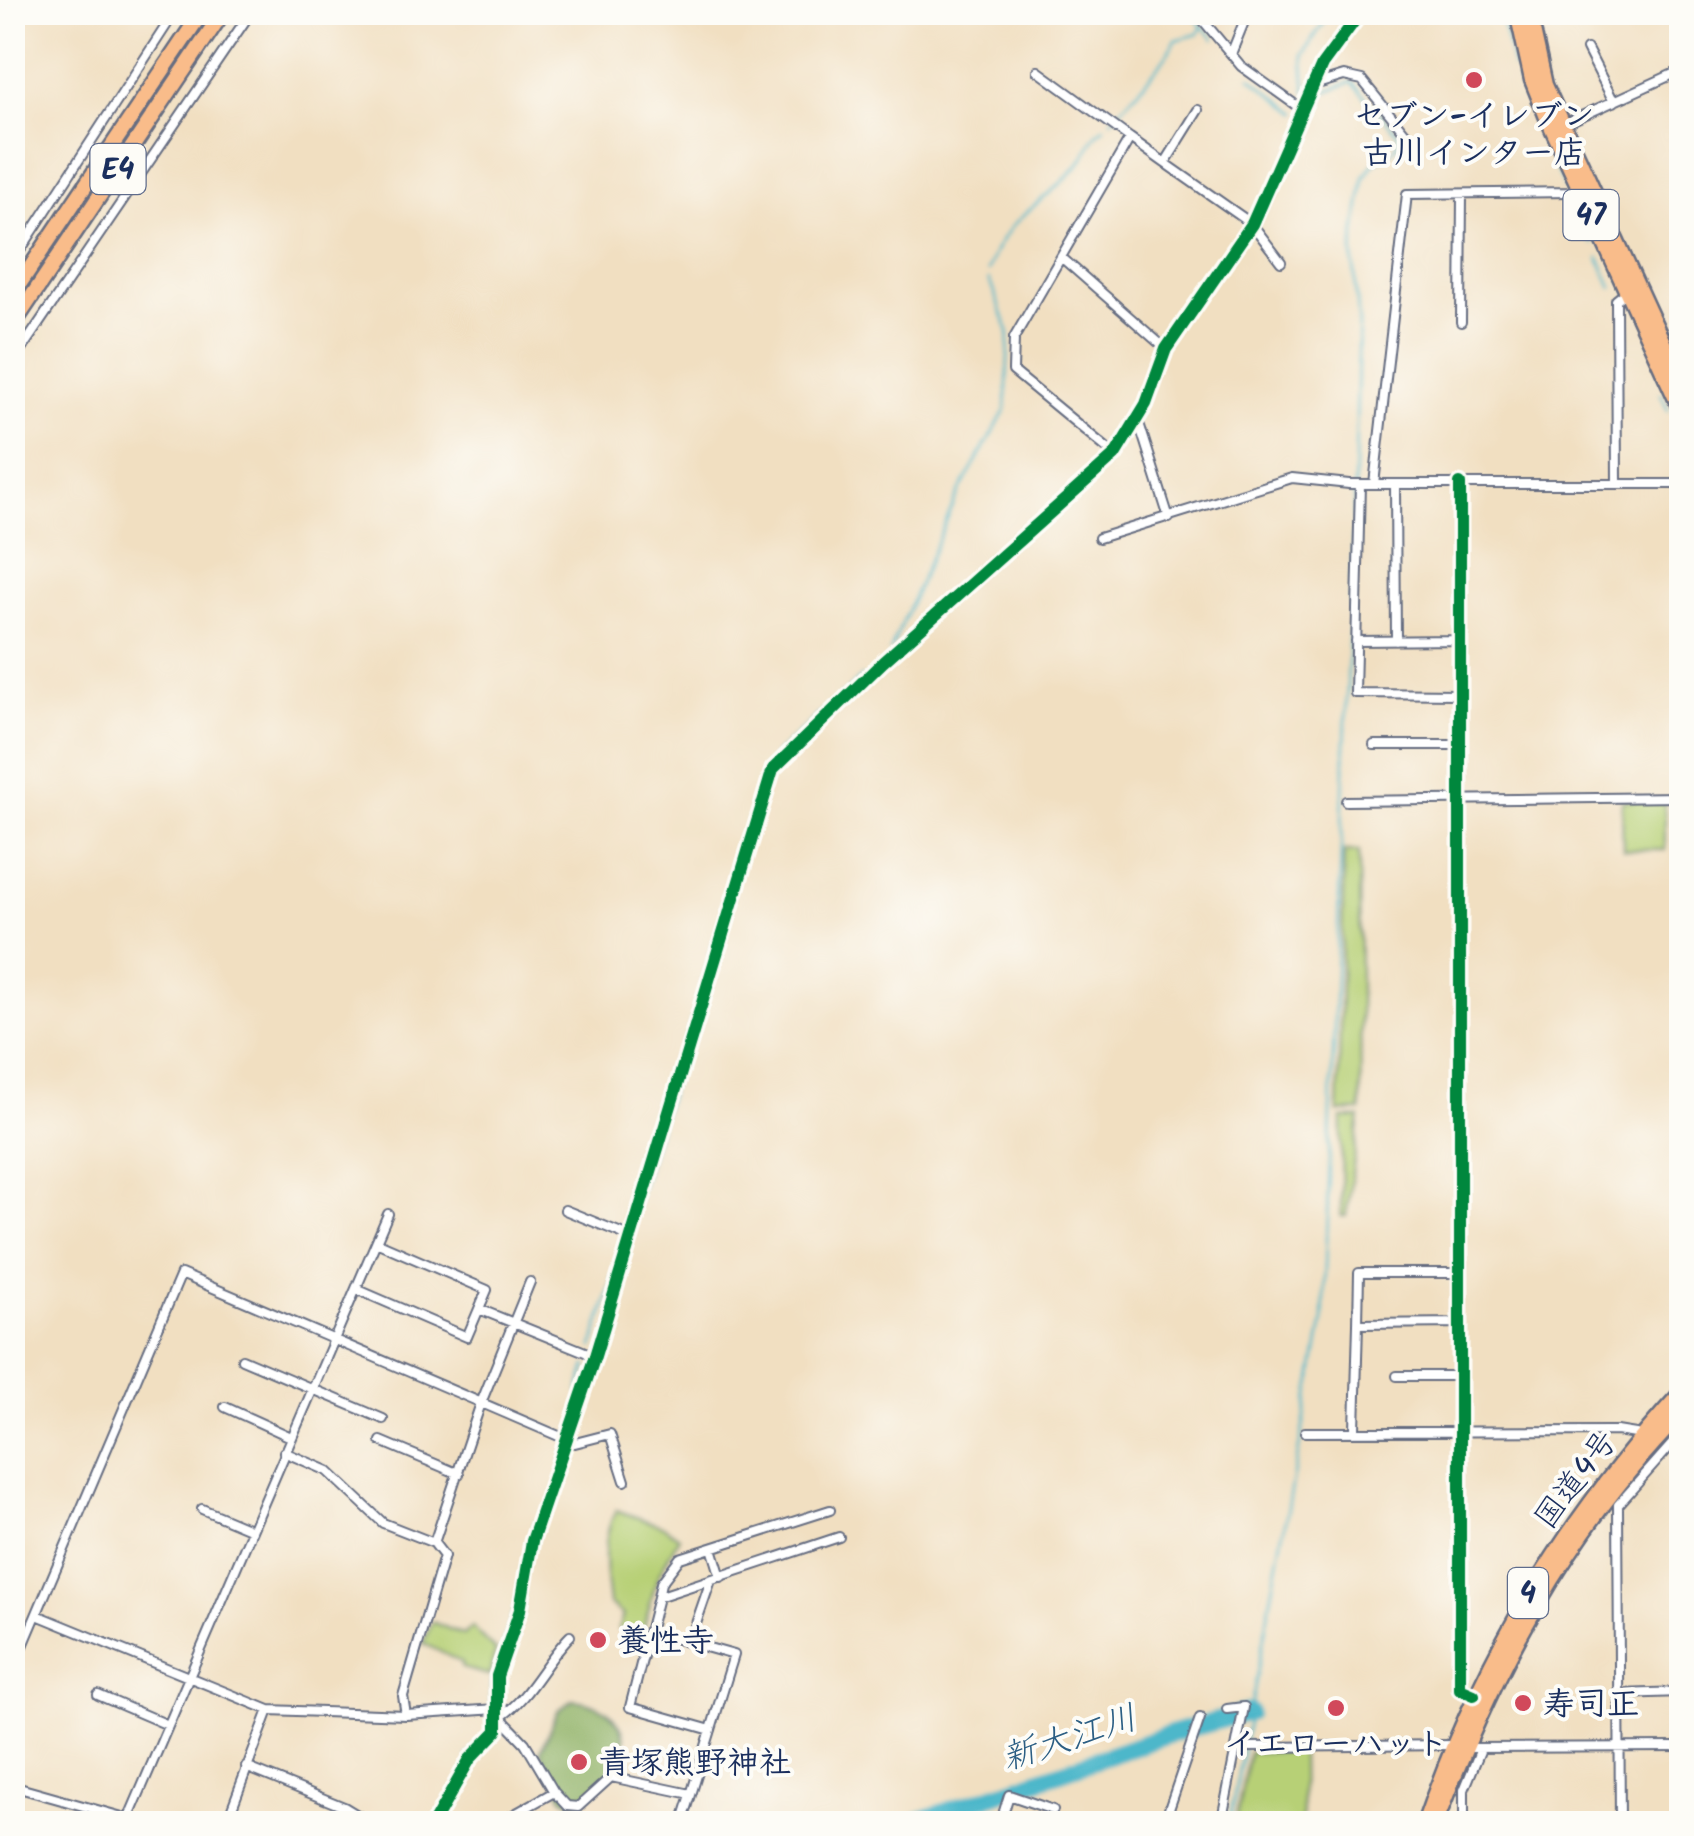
<svg xmlns="http://www.w3.org/2000/svg" width="1694" height="1836" font-family="Kalam,'Klee One',sans-serif">
  <style>
    .green { fill: #b7d076; stroke: #69806a; stroke-width: 2.5 }
    .forest { fill: #91b267; stroke: #567062; stroke-width: 2.5 }
    .lines { fill: none; stroke-linecap: round; stroke-linejoin: round }
    .stream { stroke: #4db7ca; stroke-width: 2.5 }
    .river { stroke: #4db7ca; stroke-width: 18 }
    .street-casing { stroke: #666d81; stroke-width: 12 }
    .highway-casing { stroke: #666d81; stroke-width: 19 }
    .street { stroke: #fff; stroke-width: 8 }
    .highway { stroke: #f9bc8a; stroke-width: 14 }
    .cycleway-casing { stroke: #fdfcf7; stroke-width: 19 }
    .cycleway { stroke: #00873e; stroke-width: 12 }
    .poi-dot { fill: #d1495b; stroke: #fdfcf7; stroke-width: 4 }
    .labels { text-anchor: middle; stroke-width: 8; stroke-linejoin: round; paint-order: stroke }
    .shield { fill: #fdfcf7; stroke: #5f6c8c; stroke-width: 2.5 }
    .shield-label { font-size: 30px; font-weight: bold; fill: #1b2f5e }
    .poi-label { font-size: 32px; font-weight: bold; fill: #1b2f5e; stroke: #fdfcf7; text-anchor: start }
    .street-label { font-size: 32px; fill: #1b2f5e; stroke: #fdfcf7 }
    .water-label { font-size: 35px; font-style: italic; fill: #2c5f84; stroke: #fdfcf7 }
  </style>
  <rect width="100%" height="100%" fill="#fdfcf7"/>
  <filter id="ink" filterUnits="userSpaceOnUse"><feTurbulence type="fractalNoise" baseFrequency=".01" numOctaves="2"/><feDisplacementMap in="SourceGraphic" scale="20" xChannelSelector="R" yChannelSelector="G"/><feConvolveMatrix kernelMatrix="1 2 1 2 8 2 1 2 1" color-interpolation-filters="sRGB"/></filter>
  <filter id="wash" filterUnits="userSpaceOnUse"><feTurbulence type="fractalNoise" baseFrequency=".0048" numOctaves="4" result="noise"/><feDisplacementMap in="SourceGraphic" scale="40" xChannelSelector="R" yChannelSelector="G"/><feGaussianBlur stdDeviation="2.25" result="paint"/><feColorMatrix in="noise" values="0 0 0 0 0 0 0 0 0 0 0 0 0 0 0 0 0 1.4 0 .05"/><feComposite in="paint" operator="in"/></filter>
  <g filter="url(#wash)">
    <rect width="100%" height="100%" fill="#f1dfc1"/>
    <!-- green -->
    <path class="green" d="M1622,801H1665V850H1623Z
      M1344,851H1359L1361,1111L1338,1112Z
      M1342,1118H1360L1346,1216H1341Z
      M616,1510L665,1527L679,1537L657,1578L640,1642L618,1629L623,1615L609,1604C605,1570 600,1541 616,1510Z
      M432,1622L464,1635L472,1627L496,1650L489,1675L462,1668V1663L423,1643Z
      M1249,1752H1301L1302,1823H1235Z"/>
    <!-- forest -->
    <path class="forest" d="M572,1700C609,1702 638,1730 617,1767C611,1778 587,1795 576,1803L563,1798L540,1751L558,1711Z"/>
    <g class="lines">
      <!-- stream -->
      <path class="stream" d="M1189,12L1214,39
        M1500,12L1514,68
        M1250,77L1297,113
        M1518,80L1548,153
        M1306,92L1303,55L1330,12
        M1112,120C1134,92 1160,70 1176,40L1198,34L1201,28
        M1555,167L1564,187
        M1569,197L1592,243
        M1599,258L1612,287
        M988,271C1004,212 1052,203 1083,158C1091,146 1092,136 1104,127
        M1661,394L1668,410
        M1674,422L1681,438
        M890,651L958,494L1006,409L1009,331L989,280
        M840,697L862,677
        M684,1046L766,771L778,752L830,705
        M628,1229L680,1057
        M593,1347L624,1242
        M579,1392L587,1365
        M525,1563L535,1522
        M491,1705L493,1677L518,1600
        M491,1713V1732
        M467,1757L479,1744
        M1229,1824L1323,1320L1353,535L1359,324L1353,252L1364,178L1373,164L1396,148L1399,135L1352,82L1313,96"/>
      <!-- river -->
      <path class="river" d="M910,1824L1174,1733L1249,1712"/>
    </g>
  </g>
  <g filter="url(#ink)">
    <g class="lines">
      <defs>
        <path id="street" d="M1196,12L1241,66L1304,111
          M1587,49L1614,102
          M1231,54L1248,12
          M1038,71L1130,138
          M1314,85L1344,76L1362,80L1406,134
          M1562,125L1682,70
          M1165,163L1252,224L1281,262
          M1061,257L1166,349
          M12,263L175,12
          M1461,322L1462,194
          M12,363L251,12
          M1138,420L1169,518
          M1115,455L1013,371L1014,338L1130,138L1165,163L1198,110
          M1360,484L1355,693L1459,694
          M1374,484L1407,194L1570,192L1577,187
          M1395,484L1396,641
          M1460,484V1689L1474,1695
          M1617,484L1616,300L1626,292
          M1099,538L1292,478L1349,484H1682
          M1356,641L1459,640
          M1374,745H1457
          M1346,801L1682,797
          M565,1210L631,1237
          M1460,1273H1359L1358,1324L1461,1323
          M356,1289L467,1337L487,1290L376,1242
          M479,1309L595,1356
          M242,1359L383,1419
          M1397,1376H1462
          M225,1407L291,1437
          M1355,1429L1358,1324
          M1305,1432L1617,1431L1642,1435
          M381,1441L459,1474
          M284,1452L328,1471L383,1523L434,1543
          M202,1509L252,1530
          M712,1548L721,1577
          M658,1597L661,1583L680,1558L830,1510
          M37,1615L269,1710L406,1715L497,1709
          M648,1631L734,1655L682,1824
          M690,1641L711,1580
          M12,1672L181,1274L575,1443L610,1434L625,1481
          M1619,1694L1682,1692
          M98,1695L168,1725
          M406,1715L403,1696L444,1556L434,1543L481,1403L530,1282
          M711,1730L630,1707L658,1597L839,1537
          M1248,1747L1453,1745
          M1466,1748L1682,1747
          M246,1767L344,1807L372,1824
          M12,1786L147,1824
          M554,1792L525,1743L500,1717C529,1699 545,1661 570,1636
          M126,1824L388,1214
          M226,1824L269,1710
          M338,1824L344,1807
          M433,1824L470,1759L497,1731V1676L520,1610L532,1541L595,1356L773,769L883,662L1115,455L1146,404L1166,349L1252,224L1322,65L1361,12
          M497,1824L554,1792L567,1806L578,1807L611,1777L691,1794
          M1000,1824L1009,1795L1053,1810
          M1164,1824L1200,1718
          M1221,1824L1244,1707L1227,1709
          M1464,1824V1790L1480,1751
          M1620,1824L1618,1505L1673,1443L1676,1432"/>
        <path id="highway" d="M1517,12L1532,80L1546,115L1682,412
          M1529,12L1545,85L1682,384
          M12,295L202,12
          M12,326L223,12
          M1424,1824C1482,1657 1563,1522 1682,1392
          M1435,1824C1493,1672 1566,1530 1682,1413"/>
      </defs>
      <!-- street casing -->
      <use href="#street" class="street-casing"/>
      <!-- highway casing -->
      <use href="#highway" class="highway-casing"/>
      <!-- street -->
      <use href="#street" class="street"/>
      <!-- highway -->
      <use href="#highway" class="highway"/>
      <defs>
        <path id="cycleway" d="M1460,484V1689L1474,1695
          M433,1824L470,1759L497,1731V1676L520,1610L532,1541L595,1356L773,769L883,662L1115,455L1146,404L1166,349L1252,224L1322,65L1361,12"/>
      </defs>
      <!-- cycleway casing -->
      <use href="#cycleway" class="cycleway-casing"/>
      <!-- cycleway -->
      <use href="#cycleway" class="cycleway"/>
    </g>
  </g>
  <!-- markers -->
  <g class="poi-dot">
    <circle cx="1474" cy="80" r="10"/>
    <circle cx="598" cy="1640" r="10"/>
    <circle cx="1523" cy="1703" r="10"/>
    <circle cx="1336" cy="1708" r="10"/>
    <circle cx="579" cy="1762" r="10"/>
  </g>
  <g class="labels">
    <!-- shield labels -->
    <g class="shield">
      <rect x="90.5" y="144" width="55" height="50" rx="8"/>
      <rect x="1563.5" y="190" width="55" height="50" rx="8"/>
      <rect x="1508" y="1568" width="40" height="50" rx="8"/>
    </g>
    <g class="shield-label">
      <text x="118" y="179">E4</text>
      <text x="1591" y="225">47</text>
      <text x="1528" y="1603">4</text>
    </g>
    <!-- poi labels -->
    <g class="poi-label">
      <text x="1474" y="126" text-anchor="middle">セブン-イレブン<tspan x="1474" dy="37">古川インター店</tspan></text>
      <text x="618" y="1651">養性寺</text>
      <text x="1543" y="1714">寿司正</text>
      <text x="1336" y="1754" text-anchor="middle">イエローハット</text>
      <text x="599" y="1773">青塚熊野神社</text>
    </g>
    <!-- street labels -->
    <g class="street-label">
      <text transform="translate(1575 1479) rotate(-53)" y="11">国道4号</text>
    </g>
    <!-- water labels -->
    <g class="water-label">
      <text transform="translate(1069 1737) rotate(-18)" y="12">新大江川</text>
    </g>
  </g>
  <!-- margin -->
  <rect width="1694" height="1836" fill="none" stroke="#fdfcf7" stroke-width="50"/>
</svg>
